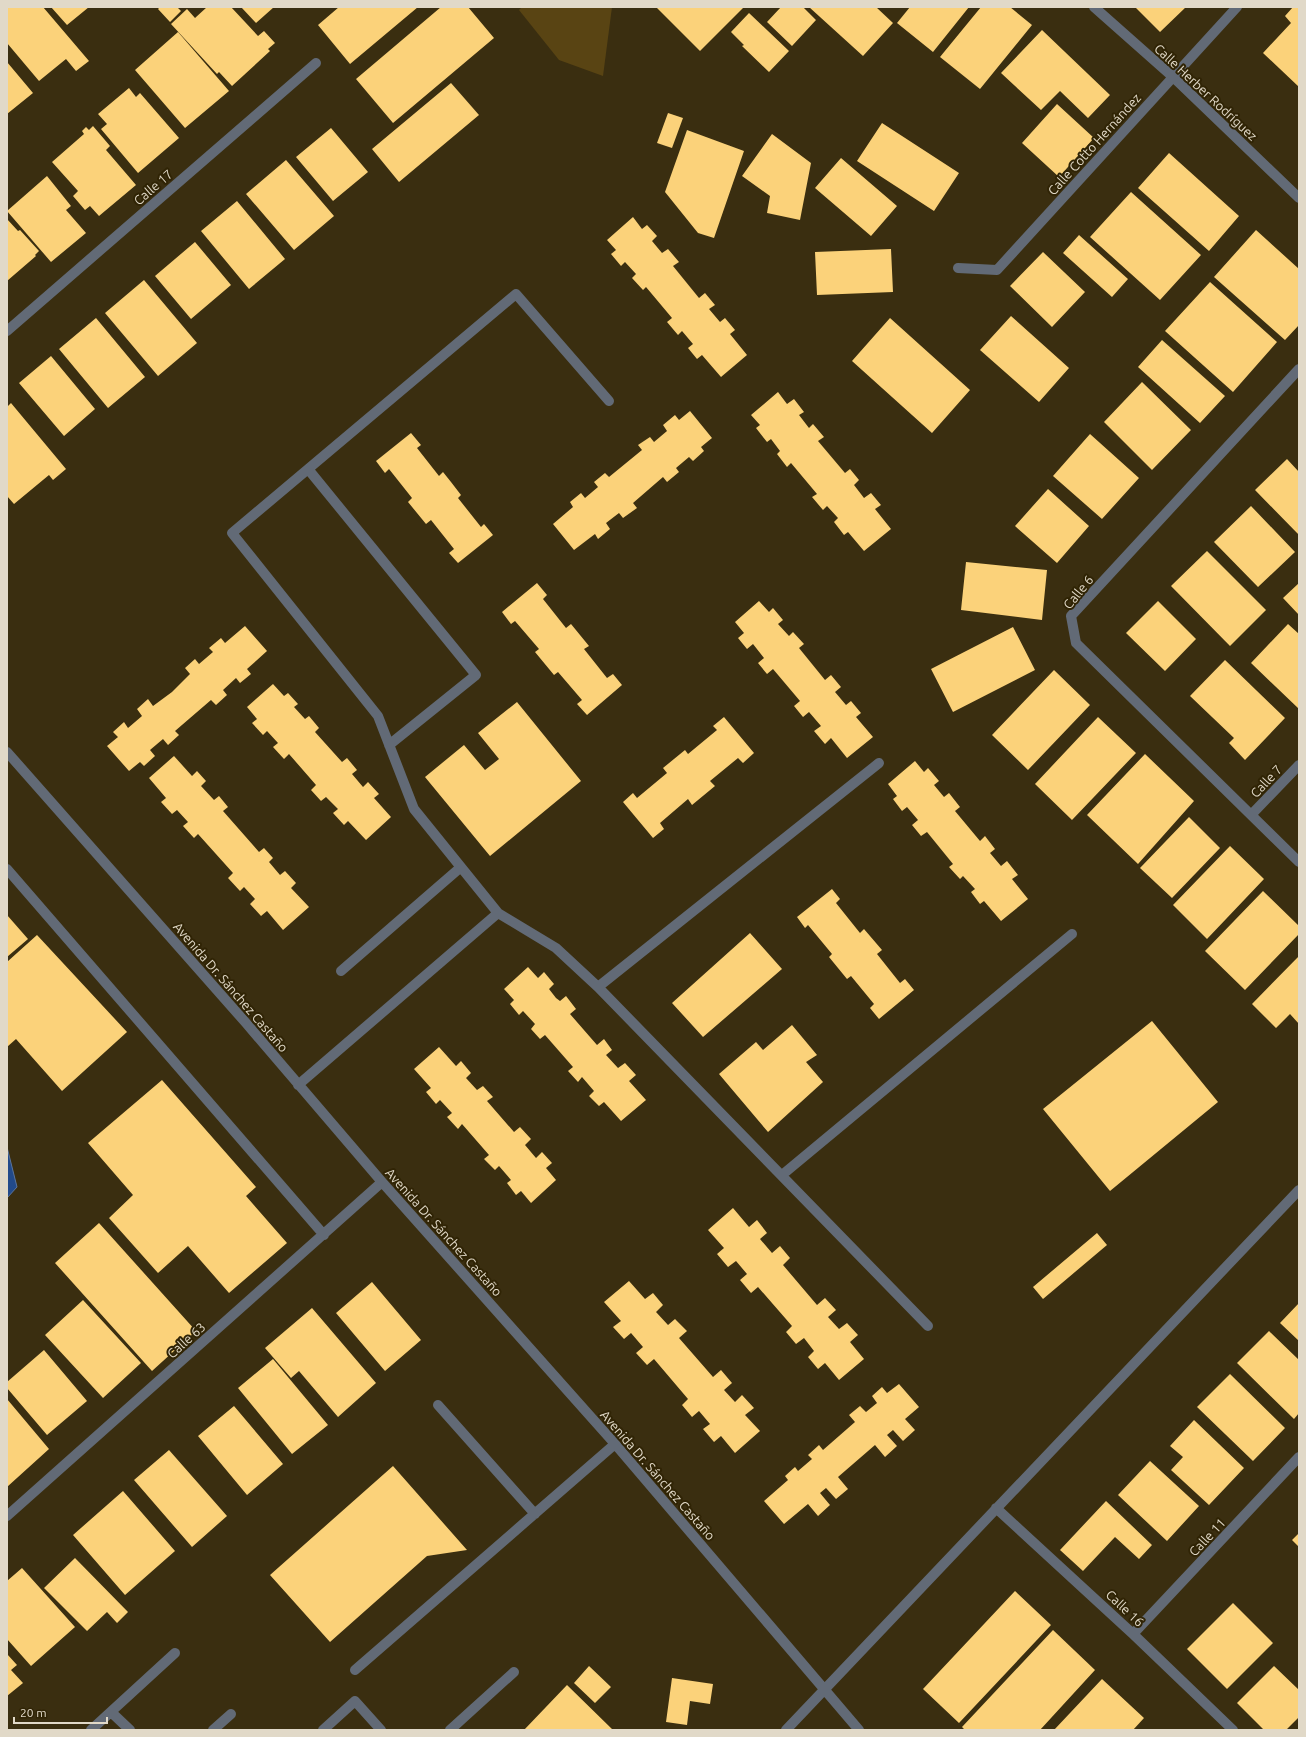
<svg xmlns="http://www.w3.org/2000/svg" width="1306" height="1737" font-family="Ubuntu,sans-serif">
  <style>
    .green { fill: #594413 }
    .water { fill: #224a8a; stroke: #5b759d }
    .building { fill: #fbd27a }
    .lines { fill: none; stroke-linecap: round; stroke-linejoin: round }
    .minor { stroke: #626a76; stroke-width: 10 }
    .labels { text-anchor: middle; stroke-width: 4; stroke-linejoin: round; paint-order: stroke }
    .street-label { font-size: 13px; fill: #e1d9c8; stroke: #302405 }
  </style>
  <rect width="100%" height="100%" fill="#3a2e10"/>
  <!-- green -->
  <path class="green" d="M522,7H612L603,76L559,60L519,10Z"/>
  <!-- water -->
  <path class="water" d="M7,1147L17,1187L7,1198Z"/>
  <!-- building -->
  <path class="building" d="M7,7H43L89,61L76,71L66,59L39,81L7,43Z
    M51,7H89L67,25Z
    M160,7H177L181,11L170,22L158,9Z
    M207,7H231L258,36L264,31L275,43L268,49L270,51L232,86L219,72L217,74L171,24L187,9L195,18Z
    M241,7H274L256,23Z
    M339,7H418L350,64L318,25Z
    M441,7H468L494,38L393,123L356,79Z
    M656,7H744L700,51Z
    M781,7H803L816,20L792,46L767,22Z
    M809,7H876L893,23L863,56Z
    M910,7H969L933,52L897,23Z
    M981,7H1010L1032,25L980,89L940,57Z
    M1135,7H1186L1160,32Z
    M1293,7H1299V87L1263,53L1291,23L1285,16Z
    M749,13L789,51L769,72L742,46L744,45L731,32Z
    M1042,30L1110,95L1088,118L1060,91L1041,110L1001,73Z
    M178,32L229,91L185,128L135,70Z
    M7,62L33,93L7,114Z
    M451,83L479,115L399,182L372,149Z
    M129,88L136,97L140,93L179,138L138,173L101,129L107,124L98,114Z
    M1057,104L1094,138L1059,177L1022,143Z
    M668,113L683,118L672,148L657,143Z
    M882,123L959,173L934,211L857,161Z
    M93,126L110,146L106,150L136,185L99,216L90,206L85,210L73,196L78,191L52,162L84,134L82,131L86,127L89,130Z
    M331,128L368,172L333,201L296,157Z
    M687,130L744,151L714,238L698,233L665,192Z
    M772,134L811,163L800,220L767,213L770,196L742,176Z
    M1169,153L1239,216L1209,251L1138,188Z
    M841,158L897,206L871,236L815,188Z
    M286,160L334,216L294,250L246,194Z
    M47,176L71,206L66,210L86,233L51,262L7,211Z
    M1131,192L1201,255L1160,300L1090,237Z
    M237,201L285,259L249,289L201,231Z
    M633,217L642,229L647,225L657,236L652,241L662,253L668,249L679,262L673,266L699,298L705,293L715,305L709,309L720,322L725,318L735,330L730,334L747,355L721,377L702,355L697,359L688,348L693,344L682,331L678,335L667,322L672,318L646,287L643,290L632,278L636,274L625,262L621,266L611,254L616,250L607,240Z
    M7,219L18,231L20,230L39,251L35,255L36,256L7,281Z
    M1256,230L1299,269V325L1285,340L1214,277Z
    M1079,235L1128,279L1112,297L1063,253Z
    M195,242L231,285L191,319L155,276Z
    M891,249L893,292L817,295L815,252Z
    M1043,252L1085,292L1052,327L1010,286Z
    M144,280L197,343L158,376L105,313Z
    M1210,282L1277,342L1233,392L1165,331Z
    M1011,316L1069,368L1039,402L980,350Z
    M96,318L145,377L108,408L59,349Z
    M890,318L970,390L932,433L852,361Z
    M1162,340L1225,396L1200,423L1138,367Z
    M51,356L95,409L64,436L19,383Z
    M1142,382L1191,430L1152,470L1104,422Z
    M778,392L787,404L794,399L804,412L799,415L809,428L813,424L824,437L818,441L845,473L850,469L859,480L854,485L864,498L871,493L881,505L875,509L891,529L864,551L848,532L844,535L834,522L838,518L827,506L823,510L812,497L817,494L791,463L787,467L777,454L780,451L771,439L767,442L756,428L760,425L751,415Z
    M11,403L66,469L53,480L49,475L14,504L7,496V407Z
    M690,411L712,438L701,447L704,451L693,461L689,457L676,468L679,472L667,482L663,477L633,503L637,508L623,518L619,513L606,523L610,529L598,539L595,534L574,550L553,524L573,507L570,502L581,493L585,498L598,487L594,482L605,473L609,477L642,450L638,445L650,437L654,442L667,431L663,425L675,415L679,420Z
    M411,433L421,445L417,448L439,476L443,472L451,482L461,495L458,498L481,527L484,524L493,535L458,563L449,553L454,549L431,520L426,524L408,502L412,498L389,469L385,473L376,461Z
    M1090,434L1139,478L1102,519L1053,476Z
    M1287,459L1299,472V535L1255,490Z
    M1048,489L1089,526L1057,563L1015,526Z
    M1251,506L1295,552L1258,587L1214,542Z
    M1207,551L1266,610L1230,646L1171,586Z
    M966,562L1047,570L1042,620L961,610Z
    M537,583L547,595L543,599L566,628L571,624L589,646L584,649L607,678L613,674L622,685L587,715L577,704L582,700L558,672L554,675L535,652L539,649L515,621L511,624L502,612Z
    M1299,583V615L1283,598Z
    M759,601L769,612L773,608L783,620L778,624L789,636L793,632L804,644L799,648L825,680L831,675L841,687L835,692L846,705L851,701L861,713L856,717L873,737L847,758L831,738L825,744L814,731L821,726L809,712L803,717L794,706L800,701L773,669L767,674L758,663L764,658L753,644L747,649L738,638L744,633L735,622Z
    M1158,601L1196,639L1165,671L1126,633Z
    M1288,624L1299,634V709L1251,663Z
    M245,626L267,651L247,669L251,674L240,683L236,678L223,690L227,695L216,705L211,700L175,731L179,735L168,745L163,739L150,750L155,756L144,766L140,762L129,771L107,746L118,737L113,732L124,722L128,728L142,716L137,709L148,699L153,706L172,692L190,674L185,668L195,659L199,664L213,652L209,648L221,638L225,643Z
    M1013,627L1035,670L953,712L931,669Z
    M1225,660L1285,718L1245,760L1229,743L1234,738L1190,696Z
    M1054,670L1090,705L1028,770L992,735Z
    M273,684L284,696L288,693L298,704L294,707L305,719L309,716L319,728L315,732L342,762L347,758L357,770L352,774L363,787L368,782L379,794L374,798L391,817L366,840L348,821L344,825L333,813L338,809L326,797L321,801L311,790L316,785L289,754L284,759L273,747L278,743L267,731L263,735L252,723L257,719L247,707Z
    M517,702L581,781L490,856L425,777L464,745L485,770L499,759L478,733Z
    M724,717L754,753L743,763L738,758L710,781L715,786L692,805L688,799L660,823L664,829L653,838L623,802L633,793L637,798L667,773L663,768L685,750L688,754L717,730L713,726Z
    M1098,717L1136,753L1072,820L1035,784Z
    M1145,754L1194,801L1138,864L1087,815Z
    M174,756L192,776L197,771L206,781L201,786L214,800L219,796L228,807L223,811L259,852L264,848L273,858L269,862L280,875L285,871L296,883L291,888L309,907L283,930L267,911L261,916L250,904L255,899L244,887L240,891L228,878L233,873L198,834L194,838L183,826L188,822L177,810L172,814L161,802L166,798L149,778Z
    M915,761L924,772L928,768L939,781L934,785L944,797L949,793L960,807L955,811L980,841L985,836L995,849L990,853L1001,866L1007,861L1018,875L1012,879L1028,899L1001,921L984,901L980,904L971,892L975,889L963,876L960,879L949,867L953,864L927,832L921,836L912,825L918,820L907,807L902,811L893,799L897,796L888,784Z
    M1189,817L1220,848L1172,898L1140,868Z
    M1230,846L1264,879L1207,939L1173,905Z
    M832,889L840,899L836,903L860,933L864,929L882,950L877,954L900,983L905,979L914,990L879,1019L870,1008L874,1004L851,976L847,979L829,957L832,954L808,925L805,928L797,917Z
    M1263,891L1299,926V934L1245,990L1205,951Z
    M7,915L28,939L7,957Z
    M750,933L782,969L703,1037L672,1003Z
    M37,935L127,1032L62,1091L16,1039L7,1047V962Z
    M1299,956V1024L1290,1014L1276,1028L1252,1004Z
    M528,967L538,978L544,972L554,984L549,989L556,998L560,1001L566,996L576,1009L570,1014L597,1045L604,1039L612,1050L606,1055L618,1068L625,1063L636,1075L629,1081L646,1100L621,1121L604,1102L599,1106L589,1096L594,1091L582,1077L578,1082L568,1071L573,1067L545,1035L540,1039L531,1029L535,1024L523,1011L519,1015L510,1004L514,1000L504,989Z
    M1152,1021L1218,1102L1110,1191L1043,1109Z
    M792,1025L817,1055L806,1062L823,1082L768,1132L719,1074L756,1042L763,1050Z
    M439,1047L456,1066L461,1061L471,1073L466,1078L477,1090L483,1086L493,1097L487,1101L514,1132L520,1127L531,1139L525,1145L536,1158L542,1152L552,1163L546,1168L556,1180L531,1203L521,1191L516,1195L507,1183L511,1180L499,1166L495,1170L484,1159L489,1155L462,1124L458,1129L447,1117L452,1113L440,1100L436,1104L426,1092L431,1088L414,1069Z
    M162,1080L256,1187L246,1196L287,1243L229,1293L188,1246L158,1273L109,1218L133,1195L88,1143Z
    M733,1208L749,1227L757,1220L767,1233L760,1239L772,1253L780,1246L790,1258L783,1265L817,1305L825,1298L836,1310L828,1317L839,1329L847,1323L858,1335L850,1342L864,1359L839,1380L825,1363L818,1369L808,1357L814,1351L804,1338L796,1344L786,1332L792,1326L758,1287L751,1293L740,1280L747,1274L736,1261L728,1267L717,1254L724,1248L708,1230Z
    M99,1223L196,1331L152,1371L55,1263Z
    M1097,1233L1107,1245L1043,1299L1033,1287Z
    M629,1281L645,1299L653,1293L663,1305L656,1312L668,1325L675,1319L687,1331L679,1338L713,1377L721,1370L732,1383L724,1390L735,1402L742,1395L754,1408L745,1415L760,1431L735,1453L721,1436L714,1442L703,1429L710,1424L699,1411L692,1417L682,1405L688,1399L654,1359L647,1365L636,1353L643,1347L631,1333L624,1339L613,1327L621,1321L604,1302Z
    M372,1282L421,1340L385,1371L336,1313Z
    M83,1300L141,1363L103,1398L45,1335Z
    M1299,1303V1341L1280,1323Z
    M312,1308L376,1383L338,1417L299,1371L291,1378L265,1348Z
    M1269,1331L1299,1360V1413L1294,1419L1237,1363Z
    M44,1350L87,1401L47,1435L7,1388V1382Z
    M273,1359L328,1425L292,1454L238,1388Z
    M1230,1374L1285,1428L1253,1461L1197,1407Z
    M899,1384L919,1407L905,1419L915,1430L903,1441L893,1430L887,1435L897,1446L885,1457L875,1445L838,1477L848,1489L836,1499L826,1488L820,1493L830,1505L818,1516L808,1504L784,1524L764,1501L788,1480L785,1476L795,1467L798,1471L812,1459L808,1455L819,1445L823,1450L855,1422L849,1415L860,1406L866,1412L877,1403L872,1396L882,1387L887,1393Z
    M7,1399L49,1449L7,1487Z
    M234,1406L283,1464L247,1495L198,1436Z
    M1194,1420L1244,1468L1209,1505L1171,1470L1183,1457L1170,1446Z
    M169,1450L227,1516L192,1547L134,1480Z
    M1150,1461L1199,1506L1167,1541L1118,1495Z
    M393,1466L467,1550L427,1556L330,1642L270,1575Z
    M123,1491L175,1551L125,1595L73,1535Z
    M1106,1501L1152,1545L1139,1559L1115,1537L1083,1571L1060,1550Z
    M1299,1533V1547L1292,1540Z
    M75,1558L128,1612L117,1623L107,1612L87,1631L44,1588Z
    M22,1568L75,1627L31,1666L7,1639V1581Z
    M1015,1591L1051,1625L959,1723L923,1689Z
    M1233,1603L1273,1643L1227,1689L1187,1649Z
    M1053,1630L1095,1670L1040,1730H965L962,1727Z
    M7,1654L17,1665L11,1670L23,1683L7,1696Z
    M589,1666L611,1687L595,1703L574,1683Z
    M1274,1666L1299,1690V1717L1286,1730H1264L1237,1703Z
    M672,1678L713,1684L710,1704L690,1701L687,1725L666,1722Z
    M1102,1679L1144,1718L1133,1730H1054Z
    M567,1685L613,1730H524Z"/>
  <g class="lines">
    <!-- minor -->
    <path class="minor" d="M1094,7L1173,77L1299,198
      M958,268L997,270L1237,7
      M7,331L316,63
      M1299,369L1071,616L1076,643L1299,862
      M609,401L516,294L232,533L378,716L414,809L498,913L556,948L598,987L928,1326
      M308,469L476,675L389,745
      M7,752L246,1023L382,1182L615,1444L859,1730
      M1251,815L1299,765
      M7,869L324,1235
      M341,971L461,867
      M598,987L879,763
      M298,1085L498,913
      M782,1175L1072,934
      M438,1405L535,1514
      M996,1508L1133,1634L1233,1730
      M7,1516L382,1182
      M1133,1634L1299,1457
      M355,1670L615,1444
      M111,1712L130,1730
      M91,1730L175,1653
      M213,1730L231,1714
      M323,1730L355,1701L381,1730
      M450,1730L514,1672
      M786,1730L1299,1190"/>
  </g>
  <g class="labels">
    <!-- street labels -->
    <g class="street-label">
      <text transform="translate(1206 92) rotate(43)" y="5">Calle Herber Rodríguez</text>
      <text transform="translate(1094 144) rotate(-48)" y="5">Calle Cotto Hernández</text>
      <text transform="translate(153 187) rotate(-41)" y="5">Calle 17</text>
      <text transform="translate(1078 592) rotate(-51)" y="5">Calle 6</text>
      <text transform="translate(1266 781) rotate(-47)" y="5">Calle 7</text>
      <text transform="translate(231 987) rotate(49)" y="5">Avenida Dr. Sánchez Castaño</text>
      <text transform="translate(444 1232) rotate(48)" y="5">Avenida Dr. Sánchez Castaño</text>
      <text transform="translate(186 1340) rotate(-42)" y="5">Calle 63</text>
      <text transform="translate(658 1475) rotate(49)" y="5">Avenida Dr. Sánchez Castaño</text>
      <text transform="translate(1207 1537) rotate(-47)" y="5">Calle 11</text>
      <text transform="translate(1125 1608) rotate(43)" y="5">Calle 16</text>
    </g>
  </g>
  <!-- border -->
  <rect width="1306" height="1737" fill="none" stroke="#e1d9c8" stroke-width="16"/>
  <!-- scale -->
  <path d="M14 1717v6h93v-6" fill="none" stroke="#e1d9c8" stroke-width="2"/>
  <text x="20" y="1717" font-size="12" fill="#e1d9c8" stroke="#302405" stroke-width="3" paint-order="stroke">20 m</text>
</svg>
